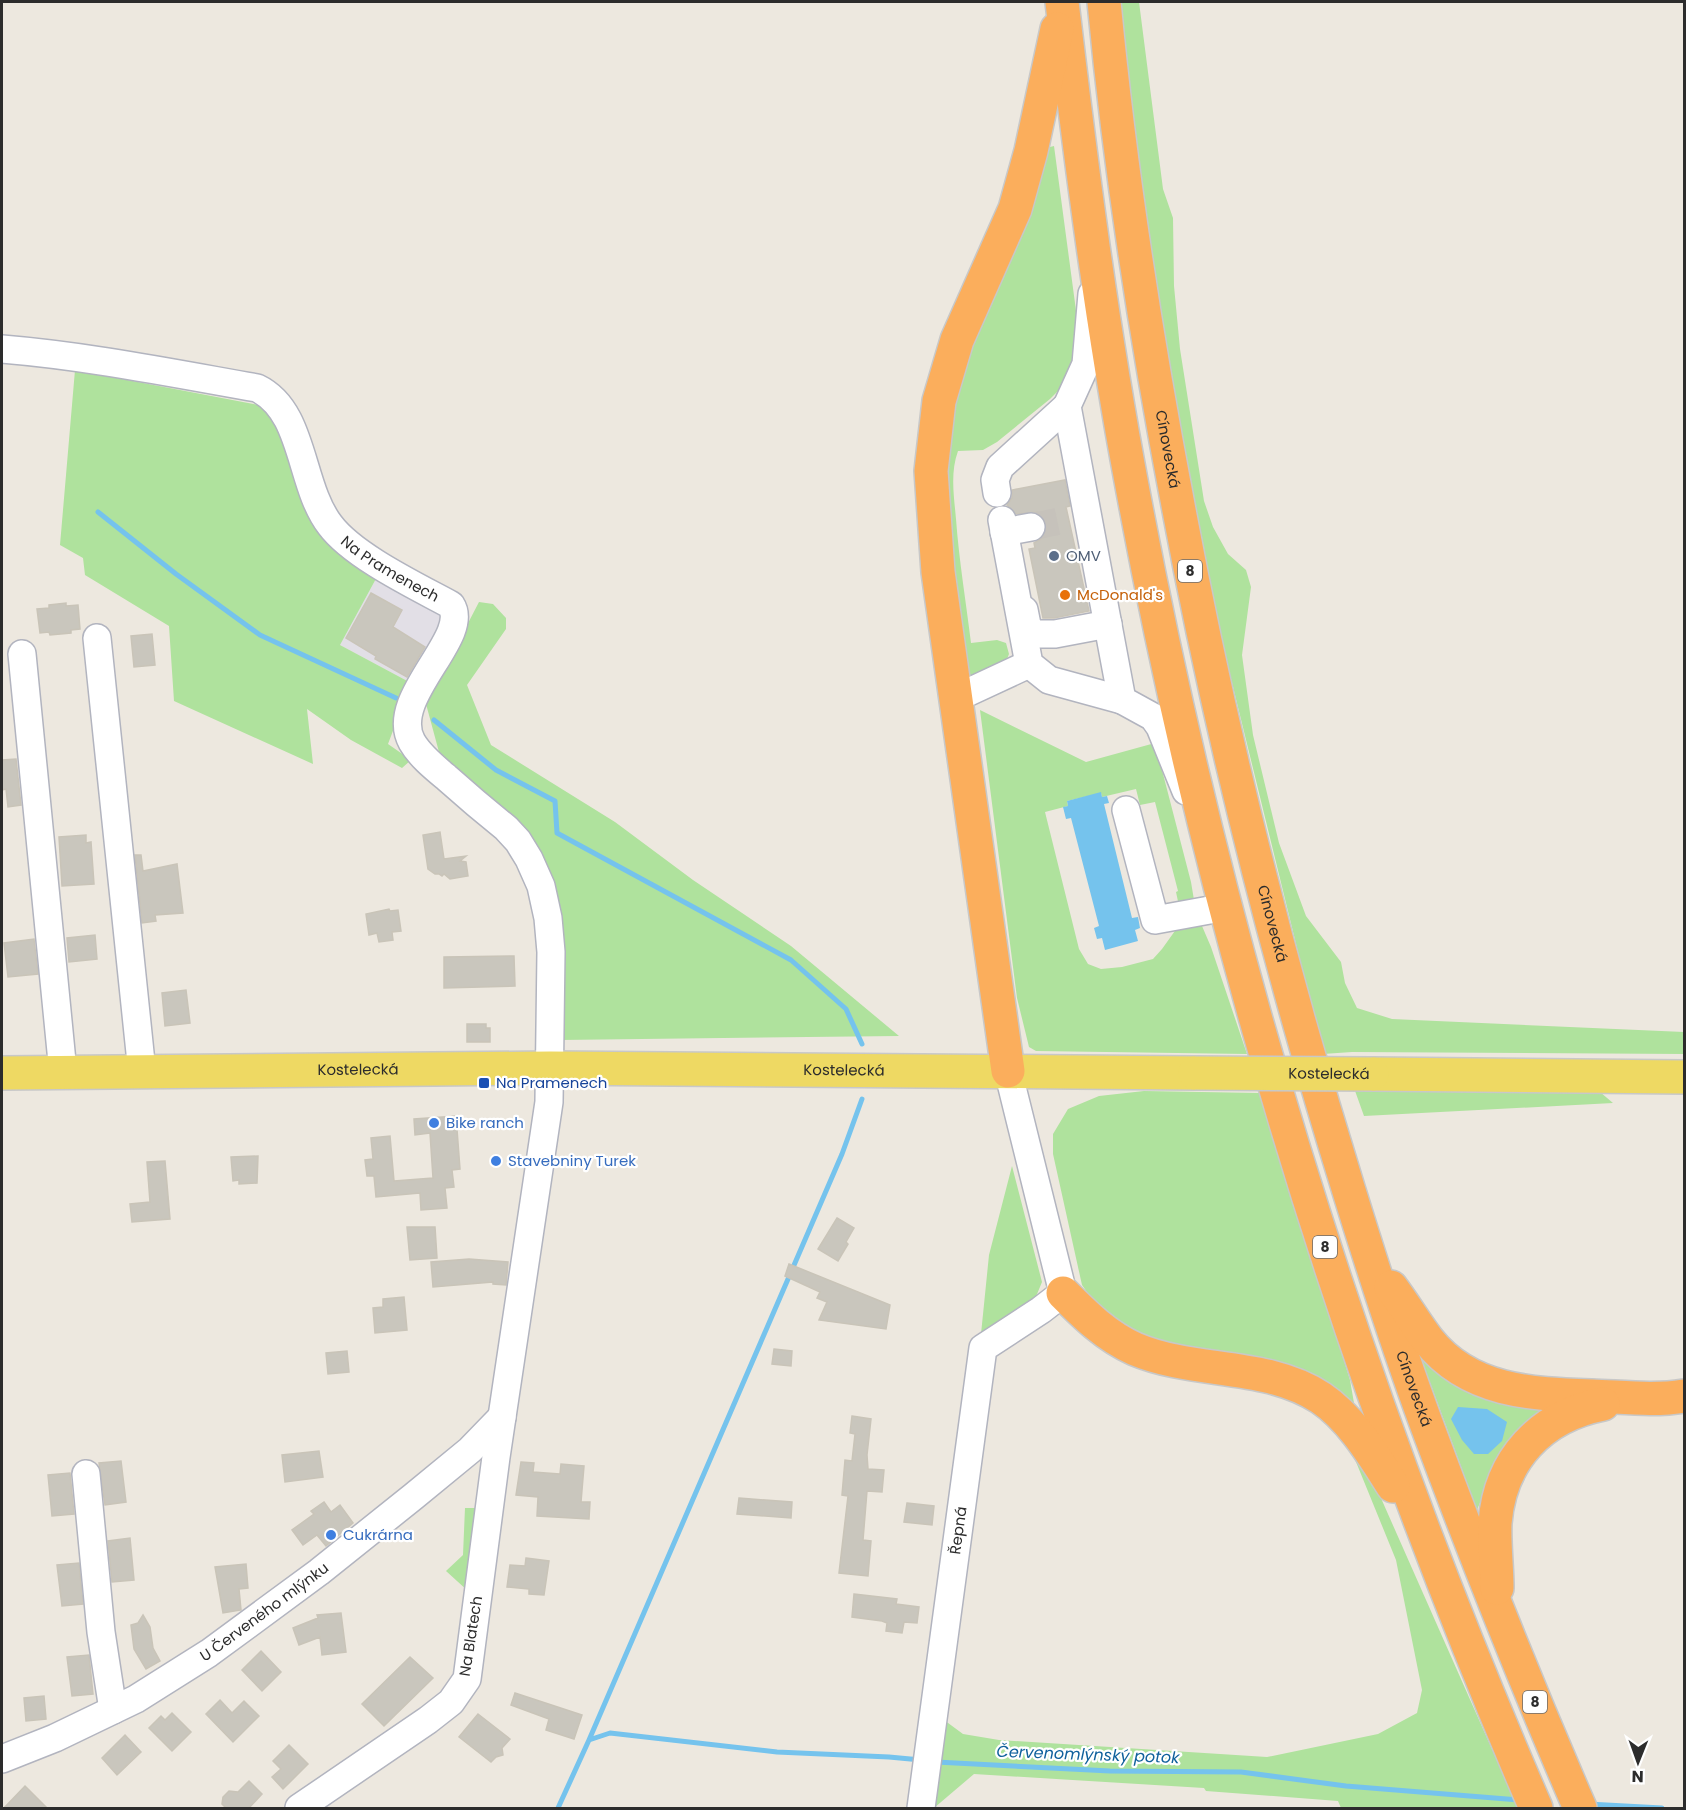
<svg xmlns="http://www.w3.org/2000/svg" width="1686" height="1810" font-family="Poppins,sans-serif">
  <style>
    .industrial { fill: #e2dfe6 }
    .green { fill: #afe29d }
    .water { fill: #75c3ed }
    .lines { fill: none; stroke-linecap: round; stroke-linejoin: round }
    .stream { stroke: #75c3ed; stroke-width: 5 }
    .building { fill: #c9c6bd; stroke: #c9c4b8; stroke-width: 1.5 }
    .minor-tunnel { stroke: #c6c2bb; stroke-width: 27; stroke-dasharray: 27 14; stroke-linecap: butt }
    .minor-casing { stroke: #b2b4bf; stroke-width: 30 }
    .major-casing { stroke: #c8c8c8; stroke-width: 36 }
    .highway-casing { stroke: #c8c8c8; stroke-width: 36 }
    .minor { stroke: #fff; stroke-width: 27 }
    .major { stroke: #eed963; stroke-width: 33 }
    .highway { stroke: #fbae5c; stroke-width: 33 }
    .major-bridge-casing { stroke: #c8c8c8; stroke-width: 36; stroke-linecap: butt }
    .major-bridge { stroke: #eed963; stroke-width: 33 }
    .service-dot { fill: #5c6f8a; stroke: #fff; stroke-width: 2 }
    .food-dot { fill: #e8710a; stroke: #fff; stroke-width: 2 }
    .transit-dot { fill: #1a4fb4; stroke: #fff; stroke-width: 2 }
    .shop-dot { fill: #3f7fe0; stroke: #fff; stroke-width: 2 }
    .labels { text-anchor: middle; stroke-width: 4.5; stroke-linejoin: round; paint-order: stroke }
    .shield { fill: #fff; stroke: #6b6b6b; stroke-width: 1.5 }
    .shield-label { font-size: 14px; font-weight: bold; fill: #2c2c2c }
    .street-label { font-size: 15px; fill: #2c2c2c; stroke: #fff }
    .service-label { font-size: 15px; fill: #4e5e75; stroke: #fff; text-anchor: start }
    .food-label { font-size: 15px; fill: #c56008; stroke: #fff; text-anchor: start }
    .transit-label { font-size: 15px; fill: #164399; stroke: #fff; text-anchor: start }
    .shop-label { font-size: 15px; fill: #366cbe; stroke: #fff; text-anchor: start }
    .water-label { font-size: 16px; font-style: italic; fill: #10619c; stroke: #fff }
  </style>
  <rect width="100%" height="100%" fill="#ede8df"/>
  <!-- industrial -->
  <path class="industrial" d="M378,575L444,612L446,623L411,683L340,645Z"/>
  <!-- green -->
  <path class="green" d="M1121,2H1139L1163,189L1173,218L1174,286L1180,349L1204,501L1213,527L1228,554L1246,570L1251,587L1242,655L1253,735L1279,843L1306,916L1341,962L1345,983L1357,1008L1392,1019L1684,1032V1054L1352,1052L1323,1054L1211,597L1184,454L1140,178Z
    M1054,146L1079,333L1078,360L1067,382L1050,399L997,442L983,450L958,451C950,473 954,496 956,519C959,560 966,602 971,643L997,640L1006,643L1009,654L1005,664L966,678L950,568L945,426L973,331L1036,193L1050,147Z
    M75,370L269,407L378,575L340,645L411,683L388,744L411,760L402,768L351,740L307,709L313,764L174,701L169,626L85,575L83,558L60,545Z
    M479,602L493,604L506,618V629L467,685L491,745L615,822L693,880L791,946L899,1036L560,1040L517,826L439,752L426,704Z
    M980,710L1086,762L1155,743L1191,882L1194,900L1179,906L1176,892L1178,891L1155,802L1140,805L1136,789L1102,797L1101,793L1067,801L1068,806L1045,812L1079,949L1088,964L1101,969L1122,967L1153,959L1162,949L1177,928L1194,922L1202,926L1211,947L1247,1054L1036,1051L1029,1047L1017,998Z
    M1354,1088L1447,1092H1600L1613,1103L1364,1116Z
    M1144,1091L1260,1093L1350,1380L1354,1403L1300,1369L1224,1352L1138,1338L1102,1314L1082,1285L1053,1154V1134L1068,1109L1099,1096Z
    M1012,1166L1042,1282L1035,1299L981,1334L989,1255Z
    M1418,1350L1549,1406L1501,1451L1477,1510Z
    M1326,1420L1365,1462L1518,1808H1341L1338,1801L1206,1791L1204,1788L974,1774L934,1808L944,1720L963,1734L999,1740L1267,1757L1378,1734L1417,1713L1422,1690L1396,1560L1354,1457Z
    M465,1508H478L468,1591L446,1571L463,1555Z"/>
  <!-- water -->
  <path class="water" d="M1101,792L1102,797L1107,796L1109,803L1104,804L1132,918L1138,917L1140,928L1135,930L1138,941L1105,950L1102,938L1097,939L1094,928L1099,926L1071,818L1066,819L1063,807L1068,806L1067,801Z
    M1458,1407L1487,1409L1507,1422L1502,1441L1488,1454H1474L1462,1440L1451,1419Z"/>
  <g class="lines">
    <!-- stream -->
    <path class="stream" d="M98,512L176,574L260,635L396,698
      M434,720L496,770L555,801L557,833L791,960L846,1009L862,1044
      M589,1740L842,1154L862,1099
      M936,1762L1110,1771L1241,1772L1346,1786L1519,1800
      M1588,1804L1662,1808
      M558,1808L589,1740L610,1733L777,1752L889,1757L921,1760"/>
  </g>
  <!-- building -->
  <path class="building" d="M1065,480L1070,506L1066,507L1089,611L1054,618H1043L1029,549L1035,548L1034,543L1041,539L1046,533V524L1043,516L1037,512L1016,514L1007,505L1012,498V490Z
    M371,593L402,610L393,627L425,647L407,677L375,659L376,656L346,638Z
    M66,603V606L78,605L80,629L71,630V633L50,635L49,632L40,633L37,609L49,608V605Z
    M152,634L155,665L134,667L131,636Z
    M16,759L21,805L8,807L6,789L2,790V760Z
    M440,832L444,859L466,856L460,861L466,862L468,876L450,879L444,874L442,876L439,874H435L428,869L423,835Z
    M86,835V843L91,842L94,884L62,886L59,837Z
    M135,855H141L143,871L177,864L183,913L155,915L156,921L142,923Z
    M389,909L390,911L398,910L401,931L392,932L393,940L379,942L377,933L369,935L366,914Z
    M95,935L97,959L69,962L67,938Z
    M34,939L38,974L8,977L4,943Z
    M514,956L515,986L444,988V957Z
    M186,990L190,1023L165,1026L162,993Z
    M467,1024H486V1028H490V1042H467Z
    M456,1116L460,1169L452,1170L454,1187L445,1188L447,1208L421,1210L420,1193L376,1197L374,1176H367L365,1160L373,1159L371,1138L390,1136L394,1181L433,1178L430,1133L415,1135L414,1119Z
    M258,1156L257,1183L239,1184V1180L233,1181L231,1157Z
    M165,1161L170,1219L132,1222L130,1204L150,1202L147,1162Z
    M837,1218L854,1228L846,1242L848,1244L838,1261L818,1249Z
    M407,1227H435L437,1258L410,1260Z
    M469,1259L508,1262L506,1285L493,1284V1282L433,1287L431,1262Z
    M789,1264L890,1305L886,1329L819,1320L827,1302L817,1298L820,1292L785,1276Z
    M404,1297L407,1330L375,1333L373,1308L383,1307V1299Z
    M774,1349L792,1351L791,1366L772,1364Z
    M347,1351L349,1372L328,1374L326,1353Z
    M852,1416L871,1419L867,1455L868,1469L884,1470L882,1492L867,1491L863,1540L871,1541L868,1576L839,1573L848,1496L842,1495L845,1460L852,1461L855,1434L850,1433Z
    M319,1451L323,1477L285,1482L282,1455Z
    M121,1461L126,1502L105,1505L99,1463Z
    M521,1462L534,1463L533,1472L560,1474L561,1464L584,1466L581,1502H590L589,1519L537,1516L538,1497L516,1495Z
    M70,1473L74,1514L52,1516L48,1475Z
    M739,1498L792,1502L791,1518L737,1514Z
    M324,1502L331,1512L340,1505L353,1523L326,1546L317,1535L303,1545L292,1530L314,1514L311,1511Z
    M907,1503L934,1506L932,1525L904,1522Z
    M130,1538L134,1580L112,1582L108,1541Z
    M526,1558L549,1561L544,1595L529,1594V1589L507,1587L510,1565L525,1566Z
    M79,1563L83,1604L62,1606L57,1565Z
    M246,1564L248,1588L239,1589L241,1610L223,1613L215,1567Z
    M854,1594L897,1599L896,1604L919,1607L917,1623L904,1622L902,1633L886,1631L887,1623L882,1621L852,1617Z
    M341,1613L346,1652L322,1655L320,1637L299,1645L293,1628L318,1618L317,1615Z
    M143,1615L150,1627L153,1648L160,1661L146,1669L134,1649L131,1625L138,1623Z
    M261,1651L281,1672L262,1691L242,1670Z
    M89,1655L93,1694L72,1696L67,1657Z
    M410,1657L433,1678L384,1726L362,1704Z
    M515,1693L582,1715L574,1739L546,1730L549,1719L511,1705Z
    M44,1696L46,1719L26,1721L24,1698Z
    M220,1700L232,1713L244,1701L259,1716L233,1742L206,1714Z
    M172,1713L191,1732L172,1751L149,1728L161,1716L165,1720Z
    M478,1714L510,1739L502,1748L503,1755L496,1757L491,1762L459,1737Z
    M125,1735L141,1752L117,1775L102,1758Z
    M289,1745L308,1764L283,1789L272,1777L281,1769L273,1761Z
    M249,1781L262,1794L248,1809H227L222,1804L223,1797L229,1791L238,1792Z
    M25,1786L48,1809H3Z"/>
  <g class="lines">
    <!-- minor-tunnel -->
    <path class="minor-tunnel" d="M1031,527L1069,519"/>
    <defs>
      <g id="minor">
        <path d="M1092,294L1086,364L1067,406L1122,700L1153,717L1160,727L1186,791"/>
        <path id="s1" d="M2,349C87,356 172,373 257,388C305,411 299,485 330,525C353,556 416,586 451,605C472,637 387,698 412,742C420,756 435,768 447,778C466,795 486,812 506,828L518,841L529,859L541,886L548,918L551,952L549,1102L496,1457L467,1679L451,1702L428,1720L299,1808"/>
        <path d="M997,493L995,480L1000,467L1067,406"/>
        <path d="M1002,520L1029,664L1049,680L1122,700"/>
        <path d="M1004,532L1031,527"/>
        <path d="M1024,610L1027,625L1033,634H1055L1108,624"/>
        <path d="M97,638L142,1072"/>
        <path d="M22,654L63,1072"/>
        <path d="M956,698L1029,664"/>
        <path d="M1126,810L1155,920L1226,907"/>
        <path d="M86,1474L101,1632L113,1710"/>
        <path id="s2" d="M2,1759L55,1738L136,1699L209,1653L319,1572L414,1496L470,1450L502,1417"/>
        <path id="s3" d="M921,1808L983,1348L1041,1310L1063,1293L1008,1071"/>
      </g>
      <g id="major">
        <path id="s4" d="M2,1073L550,1068L1195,1073"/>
        <path d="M1372,1074L1684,1077"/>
      </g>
      <g id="highway">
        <path d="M1062,2C1081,164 1102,326 1132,486C1216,940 1353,1385 1536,1808"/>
        <path id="s5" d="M1104,2C1120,171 1146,338 1178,505C1221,737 1279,965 1349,1191C1373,1269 1398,1347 1426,1423C1474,1553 1525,1681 1580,1808"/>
        <path d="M1008,1071L938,572L931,471L939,401L957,340L1015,209L1031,151L1057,29"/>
        <path d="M1391,1287C1404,1304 1415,1323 1428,1340C1469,1392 1532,1394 1592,1396C1622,1397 1655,1401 1684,1396"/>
        <path d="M1063,1293C1085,1315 1106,1336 1135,1349C1194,1374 1266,1362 1321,1398C1352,1419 1373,1455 1393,1486"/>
        <path d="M1497,1588C1497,1567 1494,1544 1495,1523C1500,1459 1541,1416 1603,1404"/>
      </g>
    </defs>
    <!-- minor casing -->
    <use href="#minor" class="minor-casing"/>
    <!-- major casing -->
    <use href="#major" class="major-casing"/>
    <!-- highway casing -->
    <use href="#highway" class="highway-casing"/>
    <!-- minor -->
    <use href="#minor" class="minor"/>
    <!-- major -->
    <use href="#major" class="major"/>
    <!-- highway -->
    <use href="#highway" class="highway"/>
    <defs>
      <g id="major-bridge">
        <path id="s6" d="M1195,1073L1372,1074"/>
      </g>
    </defs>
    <!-- major-bridge casing -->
    <use href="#major-bridge" class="major-bridge-casing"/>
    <!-- major-bridge -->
    <use href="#major-bridge" class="major-bridge"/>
  </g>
  <!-- markers -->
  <circle class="service-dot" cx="1054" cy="556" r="6"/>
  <circle class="food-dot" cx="1065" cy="595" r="6"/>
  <rect class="transit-dot" x="478" y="1077" width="12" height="12" rx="3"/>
  <g class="shop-dot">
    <circle cx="434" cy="1123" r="6"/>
    <circle cx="496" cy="1161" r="6"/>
    <circle cx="331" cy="1535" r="6"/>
  </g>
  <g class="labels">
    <!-- shield labels -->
    <g class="shield">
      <rect x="1178" y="560" width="24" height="22" rx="4.5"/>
      <rect x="1313" y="1236" width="24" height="22" rx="4.5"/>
      <rect x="1523" y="1691" width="24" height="22" rx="4.5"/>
    </g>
    <g class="shield-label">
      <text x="1190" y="576">8</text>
      <text x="1325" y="1252">8</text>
      <text x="1535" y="1707">8</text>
    </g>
    <!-- street labels -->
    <g class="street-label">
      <text dy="5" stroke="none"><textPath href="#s5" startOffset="452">Cínovecká</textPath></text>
      <text dy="5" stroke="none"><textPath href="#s1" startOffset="492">Na Pramenech</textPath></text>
      <text dy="5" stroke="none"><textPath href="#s5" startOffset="938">Cínovecká</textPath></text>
      <text dy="5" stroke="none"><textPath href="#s4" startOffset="356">Kostelecká</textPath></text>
      <text dy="5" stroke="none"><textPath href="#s4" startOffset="842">Kostelecká</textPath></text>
      <text dy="5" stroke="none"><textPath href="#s6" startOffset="134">Kostelecká</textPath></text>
      <text dy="5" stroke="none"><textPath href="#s5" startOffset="1424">Cínovecká</textPath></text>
      <text dy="5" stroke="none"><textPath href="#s3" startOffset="280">Řepná</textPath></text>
      <text dy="5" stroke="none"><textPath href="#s2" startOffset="302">U Červeného mlýnku</textPath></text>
      <text transform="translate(471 1636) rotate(-81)" y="5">Na Blatech</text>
    </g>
    <!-- service labels -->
    <g class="service-label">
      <text x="1066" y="561">OMV</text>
    </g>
    <!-- food labels -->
    <g class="food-label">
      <text x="1077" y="600">McDonald's</text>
    </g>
    <!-- transit labels -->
    <g class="transit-label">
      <text x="496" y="1088">Na Pramenech</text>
    </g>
    <!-- shop labels -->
    <g class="shop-label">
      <text x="446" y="1128">Bike ranch</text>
      <text x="508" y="1166">Stavebniny Turek</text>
      <text x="343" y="1540">Cukrárna</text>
    </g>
    <!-- water labels -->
    <g class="water-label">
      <text transform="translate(1088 1754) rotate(2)" y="6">Červenomlýnský potok</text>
    </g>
  </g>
  <!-- border -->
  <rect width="1686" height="1810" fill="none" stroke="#2c2c2c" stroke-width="6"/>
  <!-- north arrow -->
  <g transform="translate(1638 1762) rotate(181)" stroke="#ffffff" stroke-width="4.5" paint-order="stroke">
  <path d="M0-4.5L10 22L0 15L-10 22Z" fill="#2c2c2c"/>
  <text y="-9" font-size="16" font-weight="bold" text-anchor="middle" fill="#2c2c2c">N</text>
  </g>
</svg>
